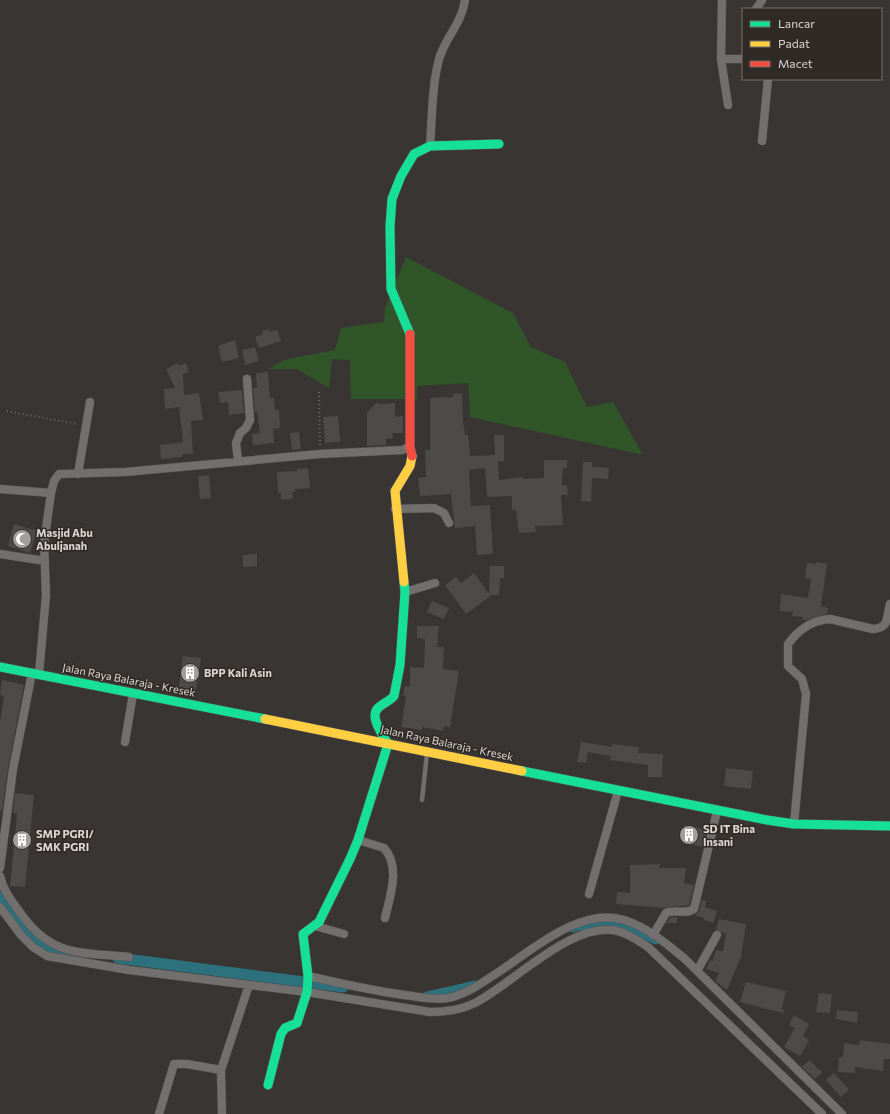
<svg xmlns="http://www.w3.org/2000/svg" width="890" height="1114" font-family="Commissioner,sans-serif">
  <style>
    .green { fill: #2f5529 }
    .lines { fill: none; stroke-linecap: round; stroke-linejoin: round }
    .canal { stroke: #2c717c; stroke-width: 11 }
    .building { fill: #4d4a4a }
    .lane-casing { stroke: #555250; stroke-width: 5 }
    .street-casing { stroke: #555250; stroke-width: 9 }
    .fast-casing { stroke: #555250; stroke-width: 10 }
    .slow-casing { stroke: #555250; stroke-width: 10 }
    .jam-casing { stroke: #555250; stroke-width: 10 }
    .path { stroke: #6d6b69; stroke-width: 2; stroke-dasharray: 1 3; stroke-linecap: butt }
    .lane { stroke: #72706e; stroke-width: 4 }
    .street { stroke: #72706e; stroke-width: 8 }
    .fast { stroke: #16e098; stroke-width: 9 }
    .slow { stroke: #ffcf43; stroke-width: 9 }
    .jam { stroke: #f24e42; stroke-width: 9 }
    .labels { text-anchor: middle; stroke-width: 3; stroke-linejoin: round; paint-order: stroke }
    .poi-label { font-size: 11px; font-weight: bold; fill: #dad6d4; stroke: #302a27; text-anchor: start }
    .street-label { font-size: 11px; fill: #dad6d4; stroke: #302a27 }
  </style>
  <rect width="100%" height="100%" fill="#393533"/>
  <!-- green -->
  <path class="green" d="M406,257L513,313L531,347L565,362L587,407L613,402L643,455L470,417L468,383L417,386V399H351L350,360L332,359L329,388L297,369H267L287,359L335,350L341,328L384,322L385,308Z"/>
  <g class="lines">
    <!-- canal -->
    <path class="canal" d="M0,897L37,941L48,949L71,952
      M573,927L578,925L625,924L656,939
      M118,958L343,987
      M427,997L475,986"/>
  </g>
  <!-- building -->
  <path class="building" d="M269,329L270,332L277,330L281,341L259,348L255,337L263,334L262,331Z
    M235,340L239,358L222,362L218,346Z
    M255,347L259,361L245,365L242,350Z
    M178,363L179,366L186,363L189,372L183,374L184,395L199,393L203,420L191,421L193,454H182V457L161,459L160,445L183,442L179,407L165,409L164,389L175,388L166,369Z
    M268,372L270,398H274L275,410H279L280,428L273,429L274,443L253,445L252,434L260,433L257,412H255L253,388H257L256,373Z
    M242,390L244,413L229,415L228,402L220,403L218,392Z
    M462,393L463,420L465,435H468L470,456L495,455L494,435H504V461H498L499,480L523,477V479L544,478V460H567V468H563L562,485H567L568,495H561L563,525L535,526L536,532L519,533L516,510H512V496L487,497L485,468L469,470L471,506L490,505L493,554L477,555L475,526L455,528L451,494L420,496L418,478L426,477L425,450H430V398L453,397V394Z
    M377,402L379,404L395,403V417L403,416V433H392L393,438L386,439V445L367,446V413Z
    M338,416L340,442L325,443L323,417Z
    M299,432L301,449L292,450L290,433Z
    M583,462H592V467L609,468L608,479L592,478L591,502L581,501Z
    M308,468L310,488L295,489V492H292L293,499L281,500V493H278L277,472L297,471V469Z
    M209,475L211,498L200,499L198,476Z
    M14,524L37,531L30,553L8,546Z
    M257,554V566L243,567V555Z
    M816,562L827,564L821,606L828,608L827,614L806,620H803V617L792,616L793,612L780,611L781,594L808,598L811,579L805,578L807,563L816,564Z
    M490,566H504V578H500L499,595H489L491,596L466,614L445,585L456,577L461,583L474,573L489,594Z
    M432,601L449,608L444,619L427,612Z
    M417,626H439L437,647H444L443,669L459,671L450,727L444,726L443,731L422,727V730L401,727L406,696H403L405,686L410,687V667L424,668L425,639L417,638Z
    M183,656L201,658L196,690L179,687Z
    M2,680L24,685L8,768L2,812L0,811V722L4,696L0,695Z
    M581,742L612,747V744L639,747L638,753L663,754L662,777H648V765L610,760L611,756L588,752L586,763L577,762Z
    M726,768L753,771L751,789L724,786Z
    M15,793L34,795L25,887L10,886L17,814L13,813Z
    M685,825L707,830L703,847L681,842Z
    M660,864L659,868H686L684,883L694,885L689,905L665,908L616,904L617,892L630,893V865Z
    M702,900L706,901L705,907L717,911L713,923L704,920V918L694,915L699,912Z
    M673,917H677V923H666L670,918Z
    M719,919L746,924L741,957L727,990L715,981L719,973L706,969L710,960L713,961L716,950L723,951L726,934L716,930Z
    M746,982L786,991L782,1008H780L784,1010L783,1013L740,1002Z
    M819,993L832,994L830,1013L816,1012Z
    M837,1010L858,1012L857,1023L836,1019Z
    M794,1015L809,1024L803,1036L809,1040L800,1056L784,1047L795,1028L789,1025Z
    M860,1040L890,1044V1059H884L883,1071L855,1067V1073L838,1072L839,1057H843L844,1043L859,1045Z
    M809,1060L822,1072L815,1079L802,1067Z
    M834,1073L849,1090L841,1097L826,1080Z"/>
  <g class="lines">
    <defs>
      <path id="lane" d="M422,800L427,753"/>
      <path id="street" d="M722,0L721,59L728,105
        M756,9L762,0
        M721,59H743
        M762,141L768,79
        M430,146C432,119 432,81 440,56C447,36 462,22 465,0
        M238,461L236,443L240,433L246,428L250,420L247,379
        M78,474L90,402
        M0,489L51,493
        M395,509L434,508L444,513L449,523
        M0,554L45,561
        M405,592L435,583
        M39,674L46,595L44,543L51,493L54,481L59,474L125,472L320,454L402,450L410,447
        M125,742L133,694
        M794,824L806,694L802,679L788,666V644C799,629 812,620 830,619L873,629C890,628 886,617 890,604
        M358,840L384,848C401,867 390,896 385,918
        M0,868L13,769L32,673
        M0,876C3,890 11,900 19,911C50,957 79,952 129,957
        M589,894L618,791
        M0,907L21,935L33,947L47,956L129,970L307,992L430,1012C445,1012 461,1010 475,1003C513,984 575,917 621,932C630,935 639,941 648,947L822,1114
        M315,926L344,934
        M653,935L666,913C675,909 686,915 694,909L717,811
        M697,971L717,935
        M308,976C343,984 377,992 412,996C424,998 436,1000 448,998C465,995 480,984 494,975C529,953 579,906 624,920C647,927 667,944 685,959L842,1114
        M221,1070L222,1114
        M159,1114L174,1064H187L221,1070L249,985"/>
      <path id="fast" d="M410,334L391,289L390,226L392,199L401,176L414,154L430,146L499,144
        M0,667L265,719
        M522,771L767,820L794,824L890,826
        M268,1085L281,1034L285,1028L297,1023L307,992L308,976L303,934L319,922L350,859L358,840L388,744C383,735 369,717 378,708C383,703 390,701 394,696L400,665L405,592L404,582"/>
      <path id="slow" d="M404,582L395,491L410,466L412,456
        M265,719L522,771"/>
      <path id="jam" d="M410,334V447L412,456"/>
    </defs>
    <!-- lane casing -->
    <use href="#lane" class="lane-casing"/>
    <!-- street casing -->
    <use href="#street" class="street-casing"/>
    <!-- fast casing -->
    <use href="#fast" class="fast-casing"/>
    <!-- slow casing -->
    <use href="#slow" class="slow-casing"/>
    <!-- jam casing -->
    <use href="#jam" class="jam-casing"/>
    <!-- path -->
    <path class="path" d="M319,392L320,446
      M7,411L77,424"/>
    <!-- lane -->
    <use href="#lane" class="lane"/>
    <!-- street -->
    <use href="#street" class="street"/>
    <!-- fast -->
    <use href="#fast" class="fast"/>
    <!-- slow -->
    <use href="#slow" class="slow"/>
    <!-- jam -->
    <use href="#jam" class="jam"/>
  </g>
  <!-- icons -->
  <defs>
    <symbol id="mosque-disc" viewBox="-11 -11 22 22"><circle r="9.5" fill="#a29e9c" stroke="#302a27"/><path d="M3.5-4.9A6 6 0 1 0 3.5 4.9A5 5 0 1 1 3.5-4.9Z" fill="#fff"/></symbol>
    <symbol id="building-disc" viewBox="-11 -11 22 22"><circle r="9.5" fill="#a29e9c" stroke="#302a27"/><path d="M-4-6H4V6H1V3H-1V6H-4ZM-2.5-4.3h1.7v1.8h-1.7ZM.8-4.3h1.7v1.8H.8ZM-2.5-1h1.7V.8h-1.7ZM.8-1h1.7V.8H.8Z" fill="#fff"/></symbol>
  </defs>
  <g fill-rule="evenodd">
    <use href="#mosque-disc" x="11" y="528" width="22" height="22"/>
    <use href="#building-disc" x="179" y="662" width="22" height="22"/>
    <use href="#building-disc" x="678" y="824" width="22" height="22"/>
    <use href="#building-disc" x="11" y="829" width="22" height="22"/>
  </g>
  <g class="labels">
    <!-- poi labels -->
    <g class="poi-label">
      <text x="36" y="537">Masjid Abu<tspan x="36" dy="13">Abuljanah</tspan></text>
      <text x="204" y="677">BPP Kali Asin</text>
      <text x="703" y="833">SD IT Bina<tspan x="703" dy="13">Insani</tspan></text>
      <text x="36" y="838">SMP PGRI/<tspan x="36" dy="13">SMK PGRI</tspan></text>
    </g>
    <!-- street labels -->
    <g class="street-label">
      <text transform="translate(129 680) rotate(11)" y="4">Jalan Raya Balaraja - Kresek</text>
      <text transform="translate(447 743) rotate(12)" y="4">Jalan Raya Balaraja - Kresek</text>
    </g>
  </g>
  <!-- legend -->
  <rect x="742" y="8" width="140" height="72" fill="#302a27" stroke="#746f6c"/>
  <rect x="750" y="21" width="20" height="6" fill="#16e098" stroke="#746f6c"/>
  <text x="778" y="28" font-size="12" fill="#dad6d4">Lancar</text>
  <rect x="750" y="41" width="20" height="6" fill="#ffcf43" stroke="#746f6c"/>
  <text x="778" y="48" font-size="12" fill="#dad6d4">Padat</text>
  <rect x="750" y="61" width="20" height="6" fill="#f24e42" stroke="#746f6c"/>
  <text x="778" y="68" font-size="12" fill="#dad6d4">Macet</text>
</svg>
